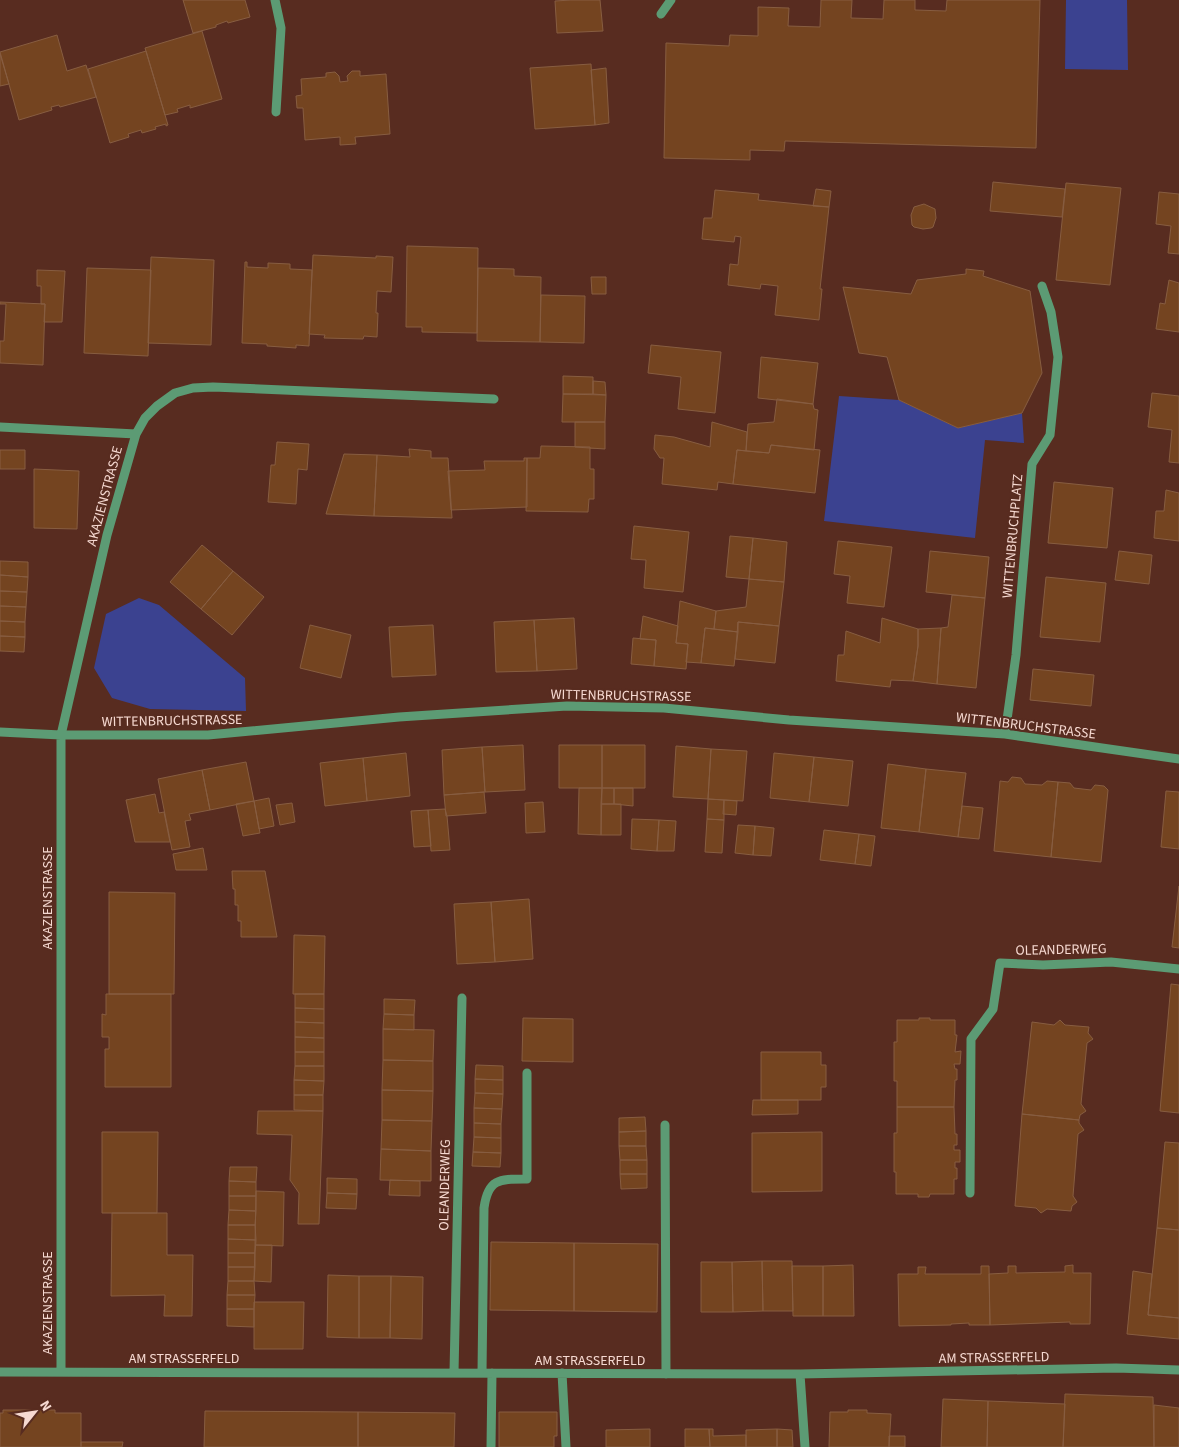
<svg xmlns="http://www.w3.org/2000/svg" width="1179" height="1447" font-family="'Source Sans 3',sans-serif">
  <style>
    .green { fill: #3b4290 }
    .building { fill: #744420; stroke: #875d41 }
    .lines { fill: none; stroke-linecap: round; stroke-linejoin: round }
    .minor { stroke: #5c9b74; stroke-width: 9 }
    .labels { text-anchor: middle; stroke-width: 4; stroke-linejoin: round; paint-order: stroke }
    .street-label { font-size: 14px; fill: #f6d9d1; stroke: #582c20 }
  </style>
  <rect width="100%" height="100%" fill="#582c20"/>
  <!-- green -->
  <path class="green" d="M1066,0H1127L1128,70L1065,69Z
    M839,396L899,400L958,428L1022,413L1024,443L985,440L975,538L824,521Z
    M139,598L159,605L245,678L246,711L150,709L112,698L94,668L106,614Z"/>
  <!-- building -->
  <path class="building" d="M183,0H245L250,17L228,23L227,21L216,25V27L193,33Z
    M571,0H600L603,31L557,33L555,1Z
    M821,0H852L851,18L883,19L884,0H915V10L946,11L947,0H1040L1036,148L785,141L784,151L750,150V160L664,158L666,43L729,46L730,35L758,36V7L789,8L788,26L820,27Z
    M202,31L222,99L190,108V105L177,109L178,112L165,115L145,48Z
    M57,35L67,71L86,65L96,97L60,107L59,105L51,107L52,110L19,120L0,52Z
    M146,51L168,125L166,126V124L155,127L156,129L142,133L141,130L128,134L129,137L110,143L88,69Z
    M0,54L9,84L0,86Z
    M591,64L595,125L535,129L530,68Z
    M606,68L609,123L595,125L591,70Z
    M352,71H360V76L386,74L390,134L355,137L356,144L340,145V137L305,140L303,108H297L296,96L302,95L301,79L326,77V73L335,72L339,76L340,82L348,81L347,76Z
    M993,182L1065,189L1062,217L990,211Z
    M1066,183L1121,188L1110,285L1056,280Z
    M816,189L831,191L829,207L813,206Z
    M715,190L759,194L758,200L829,207L820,289H822L819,320L775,315L778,286L761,284L760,289L728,285L730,264L738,265L741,237L735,236L734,242L702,239L704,218H712Z
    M1159,192L1179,194V254L1168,253L1171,226L1156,224Z
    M924,204L935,209L936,218L933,227L931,228L923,229L914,227L912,225L911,215L914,207Z
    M407,246L478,248L477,333L422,332V327H406Z
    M313,255L376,258V256L393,257L391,292L377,291L376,313H378L377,337L364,336L363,339L324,338L325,335L309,334Z
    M151,257L214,260L211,345L148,343Z
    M245,262H247V267L268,268V263L290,264V269L312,270L309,346L296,345V348L267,346V344L242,343Z
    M87,268L151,270L148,356L84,353Z
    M478,268L514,269V276L541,277L540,342L477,341Z
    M966,269L984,271L983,276L1030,291L1042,373L1022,413L958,428L899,400L887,357L859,353L843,287L911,294L917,280L966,274Z
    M37,270L65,271L62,322H44L45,304H41V286H37Z
    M591,277H606V294H592Z
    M1169,280L1179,283V332L1156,329L1160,303L1165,304Z
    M541,295L585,296L584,343L540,342Z
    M0,302L45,304L43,365L0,363V341H4L6,304H0Z
    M651,345L721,352L715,413L678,409L681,377L648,373Z
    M761,357L818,363L813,404L758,398Z
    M563,376L593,377V394H563Z
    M593,381L605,382L606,395L593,394Z
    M1152,393L1179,396V463L1169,462L1172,430L1148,427Z
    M563,394L606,395L605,422H562Z
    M777,399L813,404L814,409L818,410L814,450L771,445L769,453L746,451L748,424L774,422Z
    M575,422H605V449L575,447Z
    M712,422L747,432L746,451L737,450L733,484L718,482L717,490L662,484L664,458H660L654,449L655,435L674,437L710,447Z
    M277,442L309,444L307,470L298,469L296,504L268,502L271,465H275Z
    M771,445L820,450L815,493L733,484L737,450L769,453Z
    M541,446L590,447V469H594V499H589L588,512L526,511L527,458H540Z
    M409,449L431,451V458H448L452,518L374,516L377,455L410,457Z
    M0,450H25V469H0Z
    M344,454L377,455L374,516L326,514Z
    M524,458H527V507L451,510L448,471L485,470L484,461H524Z
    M34,469L79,471L77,529L34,528Z
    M1054,482L1113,488L1107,548L1048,543Z
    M1166,490L1179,493V541L1154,538L1156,511H1164Z
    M634,526L689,532L683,592L644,588L646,560L631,559Z
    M730,536L753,538L749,579L726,577Z
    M753,538L787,542L784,582L749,579Z
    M838,541L892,547L884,607L847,603L850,576L834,574Z
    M202,545L233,571L201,609L170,582Z
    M930,551L989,557L985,598L926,592Z
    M1119,551L1152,555L1149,584L1115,580Z
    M0,561L28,562V577L0,575Z
    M233,571L264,597L232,635L201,609Z
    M0,575L28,577L27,592L0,591Z
    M1046,577L1106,583L1100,642L1040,637Z
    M749,579L784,582L779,626L738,622V632L714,629L716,611L746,607Z
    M0,591L27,592L26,607L0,606Z
    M952,595L985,598L976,688L937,684L941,628L948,627Z
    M680,601L716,611L714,629L705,628L701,663L686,662L688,644L676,643Z
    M0,606L26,607L25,622L0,621Z
    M643,616L678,626L676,643L688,644L686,669L654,666L656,640L640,639Z
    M574,618L577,669L537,671L534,620Z
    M882,618L918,629V646L913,681L891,680L890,687L836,681L838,655H844L846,631L880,643Z
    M534,620L537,671L496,672L494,622Z
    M0,621L25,622V637L0,636Z
    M738,622L779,626L775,663L735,659Z
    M310,625L351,635L341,678L300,668Z
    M433,625L436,675L392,677L389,627Z
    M705,628L738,632L734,666L701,663Z
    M941,628L937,684L913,681L918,646V629Z
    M0,636L25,637L24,652L0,651Z
    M633,638L656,640L654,666L631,664Z
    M1033,669L1094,675L1091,706L1030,700Z
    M523,745L525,790L485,792L482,747Z
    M559,745H602V788H559Z
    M602,745H645V788H602Z
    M676,746L711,749L708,799L673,797Z
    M482,747L485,792L444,795L442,750Z
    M711,749L747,751L743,801L708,799Z
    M406,753L410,796L367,801L363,758Z
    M774,753L814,757L809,802L770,798Z
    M814,757L853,761L848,806L809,802Z
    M363,758L367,801L325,806L320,763Z
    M246,762L254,801L210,810L202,770Z
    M888,764L926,769L919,832L881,828Z
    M926,769L966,773L958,837L919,832Z
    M202,770L210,810L189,814L191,820L185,821L190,847L172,850L158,779Z
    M1012,777L1021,778L1025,784L1042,785L1047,781L1058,782L1051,857L994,851L1000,781L1008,782Z
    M1058,782L1070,783L1074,788L1091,790L1095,785L1104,786L1108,790L1101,862L1051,857Z
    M579,788H602L601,835L578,834Z
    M602,788H614V804H601Z
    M614,788H633V806L614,804Z
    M1166,791L1179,792V849L1161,847Z
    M484,792L486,813L446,816L444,795Z
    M155,794L159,813L164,812L170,842H135L126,800Z
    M269,798L274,826L259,829L254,801Z
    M708,799L724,800V820L707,819Z
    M724,800L737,801L736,815L723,814Z
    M254,801L260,833L243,836L236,804Z
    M543,802L545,832L526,833L525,803Z
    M292,803L295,822L280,825L276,805Z
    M601,804H621V835H601Z
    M962,806L983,808L979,839L958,837Z
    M445,809L447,816L450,850L431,851L428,810Z
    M428,810L431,846L414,847L411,811Z
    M632,819L659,820L657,851L631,849Z
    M707,819L724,820L722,853L705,852Z
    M659,820L676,821L674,851H657Z
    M738,825L755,826L753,855L735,853Z
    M755,826L774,828L771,856L753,855Z
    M824,830L859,834L855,864L820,860Z
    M859,834L875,836L871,866L855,864Z
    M203,848L207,870H176L173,854Z
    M232,871H265L277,937H241V921H238V905H235V889H233Z
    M1179,886V948L1172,947Z
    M109,892L175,893L174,994H109Z
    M529,899L533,959L495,962L491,902Z
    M491,902L495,962L457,964L454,904Z
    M294,935L325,936L324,994H293Z
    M1171,984L1179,985V1113L1160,1111Z
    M106,994H171V1087H105V1049H109V1037H102V1014L106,1015Z
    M295,994H324V1009L295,1008Z
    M384,999L415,1000L414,1015L384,1014Z
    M295,1008L324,1009V1023L295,1022Z
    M384,1014L414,1015V1030L383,1029Z
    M523,1018L573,1019V1062L522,1061Z
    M919,1018H930V1020H955V1035H957L955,1052L961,1051L960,1064H954L955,1069H957V1080H955L954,1107H897V1081H894V1042H897V1020H919Z
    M1060,1020L1065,1025L1089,1027L1088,1033L1093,1039L1087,1043L1081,1104L1086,1111L1080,1115L1079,1120L1022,1114L1032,1022L1054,1025Z
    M295,1022L324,1023V1038L295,1037Z
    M383,1029L434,1030L433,1061L383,1060Z
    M295,1037L324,1038V1052H295Z
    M295,1052H324V1066H295Z
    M761,1052H821V1065H826V1087H821V1100H761Z
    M383,1060L433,1061V1091L382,1090Z
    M476,1065L503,1066V1080L475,1079Z
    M295,1066H324V1081L294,1080Z
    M475,1079L503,1080V1094L475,1093Z
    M294,1080L324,1081L323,1095H294Z
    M382,1090L433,1091L432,1121L382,1120Z
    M475,1093L503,1094L502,1109L474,1108Z
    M294,1095H323V1111L294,1110Z
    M753,1100H798V1114L752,1115Z
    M897,1107H954L955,1134H957V1145H954V1150H960V1162H955V1168H957V1179H954V1194H930L929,1197H918V1194H896V1172H894V1133H897Z
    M474,1108L502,1109L501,1124L474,1123Z
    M258,1111H323L319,1224H298L299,1193L290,1180L292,1135L257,1134Z
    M1022,1114L1079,1120V1123L1084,1130L1078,1134L1073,1196L1077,1202L1072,1206L1071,1211L1047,1209L1041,1213L1036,1208L1015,1206Z
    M645,1117L646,1131L619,1132V1118Z
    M382,1120L432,1121L431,1151L381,1149Z
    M474,1123L501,1124V1138L474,1137Z
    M646,1131V1146H619V1132Z
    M102,1132H158L157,1213H102Z
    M822,1132V1191L752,1192V1133Z
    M474,1137L501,1138V1153L473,1152Z
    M1165,1142L1179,1143V1230L1157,1228Z
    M619,1146H646L647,1160H620Z
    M381,1149L431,1151V1181L380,1180Z
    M473,1152L501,1153L500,1167L472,1166Z
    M620,1160H647V1174H620Z
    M230,1167H257L256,1182L229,1181Z
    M620,1174H647V1188L621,1189Z
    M327,1178L357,1179V1194L327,1193Z
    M390,1180L420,1181V1196L389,1195Z
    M229,1181L256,1182V1196H229Z
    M256,1191L284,1192L283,1246L255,1245Z
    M327,1193L357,1194L356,1209L326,1208Z
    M229,1196H256V1211L229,1210Z
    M229,1210L256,1211L255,1225H228Z
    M112,1213H167V1255H193L192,1316H164L165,1295L111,1296Z
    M228,1225H255L256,1240L228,1239Z
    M1157,1228L1179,1230V1318L1148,1315Z
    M228,1239L256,1240L255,1253H228Z
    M491,1242L574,1243V1311L490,1310Z
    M574,1243L658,1244L657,1312L574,1311Z
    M255,1245H272L271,1282L254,1281Z
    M228,1253H255V1267H228Z
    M762,1261L763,1311L733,1312L732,1262Z
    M762,1261H792L793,1311H763Z
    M701,1262H732L733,1312H701Z
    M853,1265L854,1316H823V1266Z
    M1073,1265V1273H1091L1090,1324H1070V1322L990,1325L989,1274L1008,1273V1266H1016V1273L1065,1272V1266Z
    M792,1266H823V1316H793Z
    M981,1266H989L990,1325H969V1323L951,1324V1325L899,1326L898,1274H918V1267H926L925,1274H981Z
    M228,1267H255L254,1281H228Z
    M1133,1271L1152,1274L1148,1315L1179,1318V1339L1127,1334Z
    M328,1275L359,1276V1338L327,1337Z
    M359,1276H391L390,1338H359Z
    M391,1276L423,1277L422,1339L390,1338Z
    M228,1281H254L255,1295H227Z
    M227,1295H255L254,1309H227Z
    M254,1302H304L303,1349H254Z
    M227,1309H254V1327L227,1326Z
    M1065,1394L1153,1397L1154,1447H1063Z
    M943,1399L988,1401L987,1447H941Z
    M988,1401L1065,1404L1063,1447H987Z
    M1154,1405L1179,1408V1447H1154Z
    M3,1410H55V1413H81V1447H0V1413H3Z
    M848,1410H867V1413L891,1414L889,1447H829L830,1412H848Z
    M205,1411L358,1412V1447H204Z
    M358,1412L455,1413L454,1447H358Z
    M499,1412H557V1436H554V1447H499Z
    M650,1429V1447H606V1430Z
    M685,1429H709L710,1447H685Z
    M709,1429H713V1436L746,1435V1447H710Z
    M777,1429V1447H746V1430Z
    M777,1429L792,1430L793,1447H777Z
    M889,1436H905V1447H889Z
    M81,1442H123L122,1447H81Z"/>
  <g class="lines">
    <!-- minor -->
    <path class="minor" d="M275,0L281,28L276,112
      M661,14L671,0
      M0,427L136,434
      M0,732L61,735H208L399,717L567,706L664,708L789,720L1005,734L1179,759
      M1005,734L1016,655L1032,464L1050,435L1058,357L1051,312L1042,286
      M665,1125L666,1374
      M970,1193L971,1039L993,1009L1000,963L1043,965L1111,962L1179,969
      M0,1372L800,1374L1116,1368L1179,1370
      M61,1372V735L107,535L136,434L145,418L157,406L175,393L193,388L213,387L494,399
      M454,1373L462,998
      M482,1373L484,1208C488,1178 500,1179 527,1179V1073
      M562,1373L566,1447
      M800,1374L805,1447
      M491,1447L492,1373"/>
  </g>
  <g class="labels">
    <!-- street labels -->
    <g class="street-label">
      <text transform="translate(104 496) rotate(-75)" y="5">AKAZIENSTRASSE</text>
      <text transform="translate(1012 536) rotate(-85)" y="5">WITTENBRUCHPLATZ</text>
      <text transform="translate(621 695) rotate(1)" y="5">WITTENBRUCHSTRASSE</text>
      <text transform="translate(172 720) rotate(-1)" y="5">WITTENBRUCHSTRASSE</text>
      <text transform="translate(1026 725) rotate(7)" y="5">WITTENBRUCHSTRASSE</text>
      <text transform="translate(47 898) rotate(-90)" y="5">AKAZIENSTRASSE</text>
      <text transform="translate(1061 949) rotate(-1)" y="5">OLEANDERWEG</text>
      <text transform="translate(444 1185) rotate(-89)" y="5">OLEANDERWEG</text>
      <text transform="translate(47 1303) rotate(-90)" y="5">AKAZIENSTRASSE</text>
      <text transform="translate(994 1357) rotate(-1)" y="5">AM STRASSERFELD</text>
      <text x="184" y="1363">AM STRASSERFELD</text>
      <text x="590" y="1365">AM STRASSERFELD</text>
    </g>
  </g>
  <!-- north arrow -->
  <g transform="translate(35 1412) rotate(60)" stroke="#582c20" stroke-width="4" paint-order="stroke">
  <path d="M0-4L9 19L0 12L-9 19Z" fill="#f6d9d1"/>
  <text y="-8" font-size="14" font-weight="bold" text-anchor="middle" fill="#f6d9d1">N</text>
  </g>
</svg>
